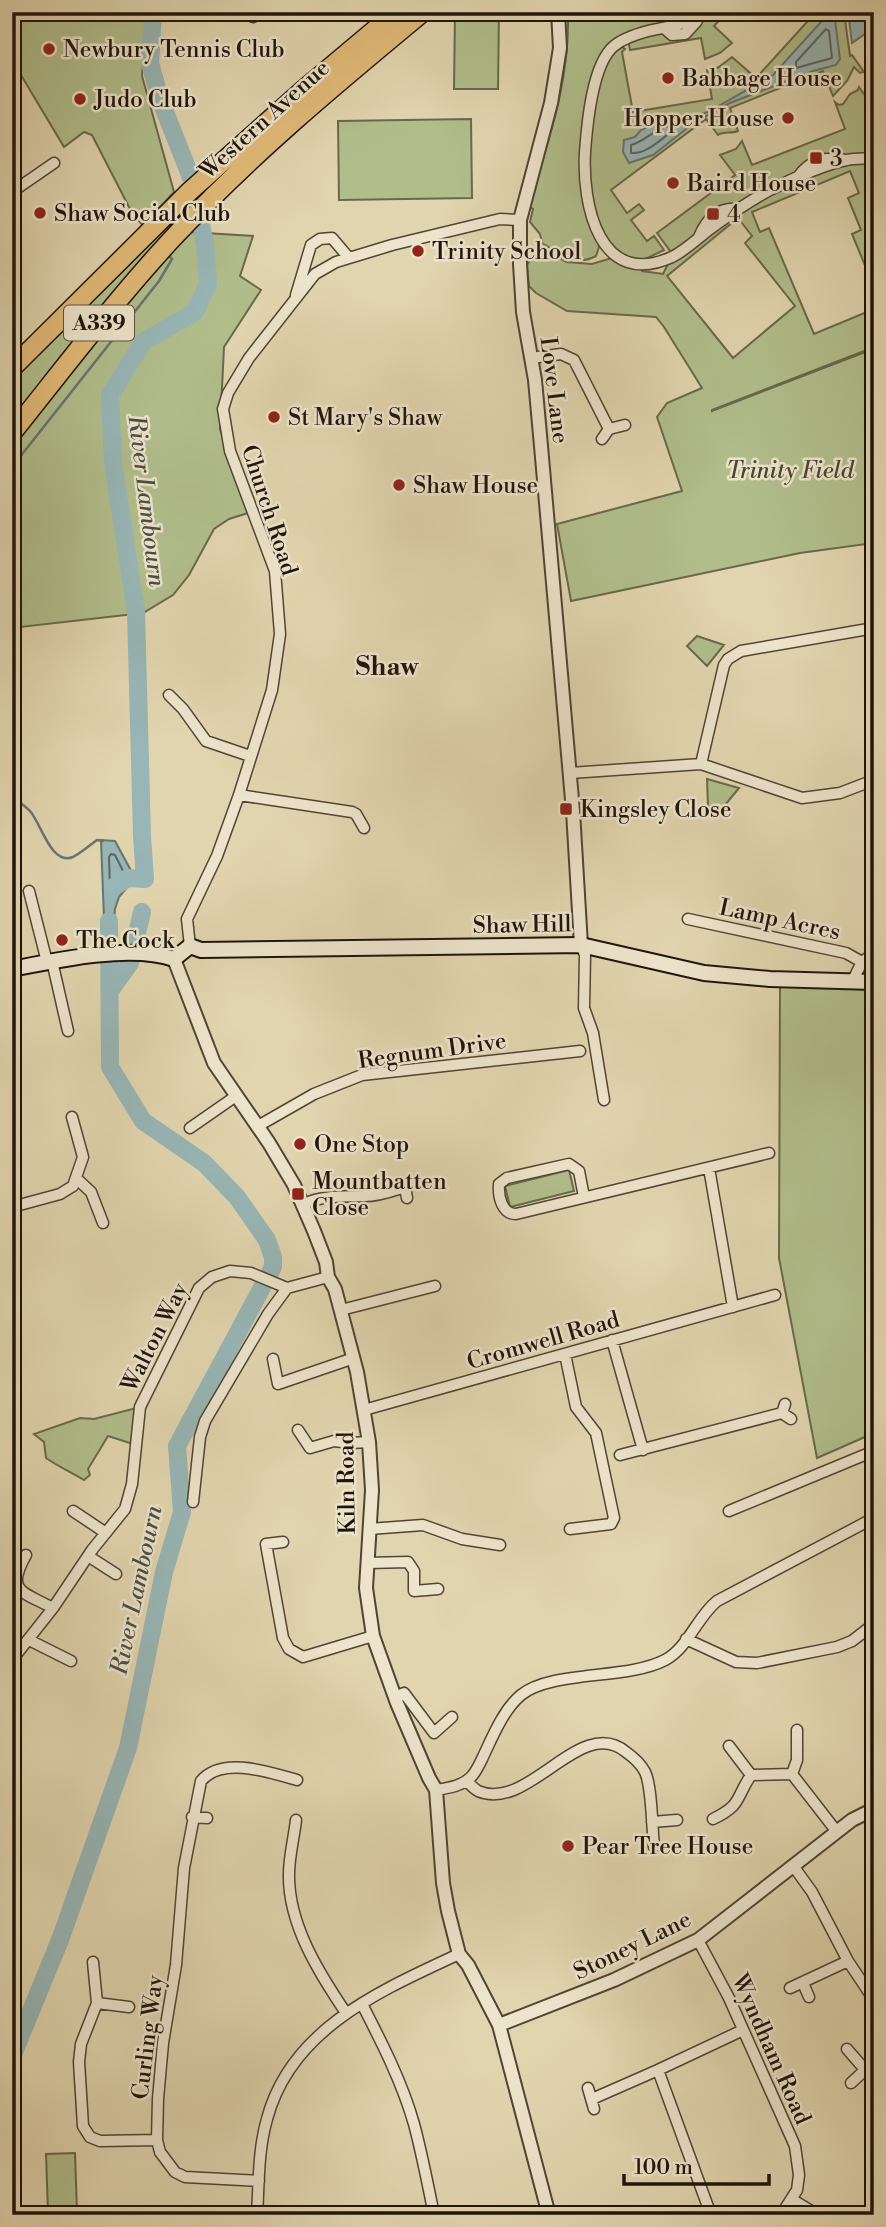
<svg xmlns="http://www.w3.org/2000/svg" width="886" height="2227" font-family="'Libre Bodoni',serif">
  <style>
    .green { fill: #b1be8c; stroke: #68694c; stroke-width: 2; fill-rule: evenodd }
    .water { fill: #98b6b6; stroke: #677572; stroke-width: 2 }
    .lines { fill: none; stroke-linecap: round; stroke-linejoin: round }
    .shore { stroke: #5b6562; stroke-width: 2 }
    .stream { stroke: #677572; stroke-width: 2.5 }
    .river { stroke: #98b6b6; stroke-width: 18 }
    .minor-casing { stroke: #4f4436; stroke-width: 13 }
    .tertiary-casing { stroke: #4f4436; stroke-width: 16 }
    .secondary-casing { stroke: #1e140d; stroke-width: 18 }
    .trunk-casing { stroke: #1e140d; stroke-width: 21 }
    .minor { stroke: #ece4cb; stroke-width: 10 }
    .tertiary { stroke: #ece4cb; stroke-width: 12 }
    .secondary { stroke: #ece4cb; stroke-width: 14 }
    .trunk { stroke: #e0ba78; stroke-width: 18 }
    .poi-dot { fill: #8f2418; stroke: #ece4cb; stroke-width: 2.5 }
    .labels { text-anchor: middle; stroke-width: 5; stroke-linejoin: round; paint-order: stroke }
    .shield { fill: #ece4cb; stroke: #5c5246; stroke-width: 2 }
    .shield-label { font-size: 21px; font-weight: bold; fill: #1e140d }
    .poi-label { font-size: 23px; fill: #1e140d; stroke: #ece4cb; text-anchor: start }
    .street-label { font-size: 23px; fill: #1e140d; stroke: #ece4cb }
    .park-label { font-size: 23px; font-style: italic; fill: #4a4733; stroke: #ece4cb }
    .water-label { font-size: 24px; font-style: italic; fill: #494d48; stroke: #ece4cb }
    .quarter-label { font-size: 26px; font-weight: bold; fill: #1e140d; stroke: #ece4cb }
  </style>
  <rect width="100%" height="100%" fill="#e1d5af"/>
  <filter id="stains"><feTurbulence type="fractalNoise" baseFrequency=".00286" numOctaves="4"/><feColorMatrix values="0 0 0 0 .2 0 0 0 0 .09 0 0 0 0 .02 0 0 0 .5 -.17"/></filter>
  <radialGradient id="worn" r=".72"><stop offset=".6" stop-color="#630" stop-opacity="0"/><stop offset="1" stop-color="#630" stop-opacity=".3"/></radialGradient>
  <!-- green -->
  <path class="green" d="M12,12H147L142,76L174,192L143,226L131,211L92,135L84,132L64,147L12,60Z
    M455,12H499L498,89H454Z
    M568,12H632L636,19L650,12H706L642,32L605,55L583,149L599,247L596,256C576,267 559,254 542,243L540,234L530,222L533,209L529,206C548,140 570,83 568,12Z
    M708,12H727L714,26L732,43L720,53L705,59L701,38L630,50L628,39L664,29L678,35Z
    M816,12H844L850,56L852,55L864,72L860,73L854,67L847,81L833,96L823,71L730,108L738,131C731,134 724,131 718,135L706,119L611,190L627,213L639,204L644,210L631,220L647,241L654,236L664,250L643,260H632L611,249L591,208L587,150L599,73L619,45L625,49L622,52L633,112L712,99L707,70L719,67L732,57L756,78Z
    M859,87L874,108V157L829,166L874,158V173L871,175L874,180V298L867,282L871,280L852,234L861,230L848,198L859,193L850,171L752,212L760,232L769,228L814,334L874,309V543L800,553L571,601L557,524L682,491L657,417L667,403L702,388L664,327L656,317L567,311L536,293L529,286L527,265L540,245L566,262L592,264L615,257L641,265L642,271L663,274L667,266L666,259L673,255L657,233L735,175L720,155L736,149L742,141L752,165L845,129L835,102L839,105L843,104L850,94L858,90ZM738,218L752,236L745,243L795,306L733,358L667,276ZM872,348L873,349L712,411V410Z
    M471,119L472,198L339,200L338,121Z
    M183,207L188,213L12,422V377L50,336Z
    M189,232L253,236L240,276L261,290L224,347L220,429L248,513L229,519L214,529L189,575L173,595L143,613L12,628V444L154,266Z
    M697,636L724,645L707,666L687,646Z
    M707,779L739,788L721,810L708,806Z
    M780,985L874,990V1433L817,1458L779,1258Z
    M569,1170L574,1191L510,1207L505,1186Z
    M140,1407L136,1445L108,1436L88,1469L90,1475L84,1480C71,1472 59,1467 46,1458L44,1442L34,1434L80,1418L94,1419Z
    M75,2153L77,2212L48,2213L46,2154Z"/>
  <!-- water -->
  <path class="water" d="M830,12H834L840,59L836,65L813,71L730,103L695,122L653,155L629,163L623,152L624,140L635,137L641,130L662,120L683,119L708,112L773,75Z
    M848,12H874C874,31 866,33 852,43Z
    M101,840L115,841L135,878L119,897L115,909L112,945H105Z"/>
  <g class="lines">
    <!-- shore -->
    <path class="shore" d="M826,29L829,31L832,58L796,68V62Z
      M664,127H671V132C659,141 646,154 631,153V145C643,142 652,132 664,127Z
      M111,854L115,855L126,877L113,891L110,888L109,857Z"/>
    <!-- stream -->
    <path class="stream" d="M12,467L159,281L172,259L169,256
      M12,796C18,801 25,806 30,811C41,823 51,866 73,857C81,853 90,845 97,840L103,841"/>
    <!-- river -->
    <path class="river" d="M115,886L128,878L145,879L142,836L136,612L113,463L110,395L143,342L195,312L208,284L205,244L192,180L160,99L150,63L153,12
      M110,991L130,963L142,912
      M12,2057L60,1940L128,1748L164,1572L182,1512L177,1446L273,1267V1257L267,1240L237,1197L204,1163L143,1121L110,1067L109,921"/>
    <defs>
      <path id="minor" d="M708,12C689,25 669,26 648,31C637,34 622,39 614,46C592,64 587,125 585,152C582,204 599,290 672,257C686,250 698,238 710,229C729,215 748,202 768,191C792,179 821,165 847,160C856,158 865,159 874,158
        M253,17L255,12
        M664,28L672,35L685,34L697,21
        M797,178C810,160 824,156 845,160
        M12,192L54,163
        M699,237C706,220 718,207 738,209
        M296,295L311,245L320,239L332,238L349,258
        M531,358L561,354L574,360L609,429
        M602,439L609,429L625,425
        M169,695L183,709L206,741L250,756
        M701,764L724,665L728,659L741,651L874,628
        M570,773L701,764L802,798L840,793L874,780
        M239,795L352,812L356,814L364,828
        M29,891L47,962
        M688,919L846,953L862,962
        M581,945L585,955L584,1008L593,1033L604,1100
        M190,946L187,919L217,856L239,795L272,690L280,634L275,571L230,451L223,409L228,393L249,358L315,274L336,262L392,245L500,219L520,220
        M52,961L68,1031
        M853,980L862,962L874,953
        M258,1126L314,1094L362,1075L580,1051
        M190,1128L236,1096
        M709,1168L733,1307
        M77,1179L91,1192L103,1223
        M584,1197L579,1171L569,1164L507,1178L499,1184C498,1197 502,1214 516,1214L769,1153
        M303,1204C324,1195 343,1197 365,1196C379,1196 392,1191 405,1187L407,1198
        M12,1207L60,1194L73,1186L83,1157L72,1117
        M341,1310L435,1286
        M612,1340L643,1450
        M565,1354L576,1407L596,1433L614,1518L611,1524L570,1529
        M273,1359L278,1384L354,1358
        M364,1410L775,1295
        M782,1413L791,1419
        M298,1430L310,1448L334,1441L350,1443L369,1442
        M620,1455L782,1413L785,1404
        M193,1502L200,1437L205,1421L268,1314L287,1288
        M73,1511L106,1533
        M729,1511L874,1451
        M369,1529L423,1525L462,1539L500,1545
        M283,1542L266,1544L283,1638L289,1649L303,1657L373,1636
        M26,1555C5,1592 23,1592 53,1608
        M88,1556L116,1574
        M367,1563L408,1562L414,1571V1591L438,1589
        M686,1639L736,1662L757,1663L837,1647L852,1641L874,1624
        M29,1640L71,1661
        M12,1660L53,1608L92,1550L125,1509L132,1484L140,1407L199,1288L212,1277L230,1271L251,1273L287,1288L328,1277
        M395,1697L404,1693L434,1733L452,1717
        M797,1730V1760L792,1774L837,1832
        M729,1746L751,1775L792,1774
        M466,1781C470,1784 474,1789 478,1791C529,1813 580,1714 626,1752C633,1757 641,1764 645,1772C652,1786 652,1829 654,1847
        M436,1790C448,1788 462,1786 471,1777C476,1772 479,1765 482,1759C492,1738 503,1710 521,1695C552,1670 627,1680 665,1660C688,1648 697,1617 717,1601L874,1518
        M192,1817L207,1818
        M713,1819C742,1805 735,1799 751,1775
        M296,1820C294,1838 289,1856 289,1874C288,1924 319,1973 346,2013
        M652,1822L677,1820
        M794,1867L812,1892L848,1961L874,2000
        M698,1940L729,1998L795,2146L799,2175L797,2190L781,2215
        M93,1962L97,2003L81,2044L79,2062L83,2126L90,2137L100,2141L157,2140
        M803,1983L809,1997
        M790,1988L848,1961
        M97,2003L129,2007
        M362,2004C382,2043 402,2082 414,2124C422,2154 428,2185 434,2215
        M847,2049L874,2080
        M851,2083L865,2070
        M588,2088L594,2109
        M592,2099L658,2070
        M259,2181L185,2177L175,2172L160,2152L157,2140L158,2099L163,2043L176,1965L184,1868L201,1781C222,1756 269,1772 297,1780
        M793,2200L818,2215
        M257,2215C259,2183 258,2150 267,2119C291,2028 382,1990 459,1954
        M711,2215L658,2070L743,2030"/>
      <path id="tertiary" d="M558,12L560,48L551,103L520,220V264L523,312L535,380L541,446L573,811L581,945
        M174,959L214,1063L269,1143L294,1185L314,1231L326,1262L328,1277L335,1289L357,1372L369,1442L372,1490L366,1588L373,1636L397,1703L429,1778L436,1790L443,1883L448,1911L459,1954L468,1965L499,2025L549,2215
        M499,2025L614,1980L698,1940L852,1820L874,1809"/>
      <path id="secondary" d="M12,969C57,960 131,944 174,959L190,946L201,950L581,945L704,973L770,979L874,982"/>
      <path id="trunk" d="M12,368L190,191L302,91L396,12
        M12,433C64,368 114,302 171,240C248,157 336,84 423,12"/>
    </defs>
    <!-- minor casing -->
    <use href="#minor" class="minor-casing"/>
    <!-- tertiary casing -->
    <use href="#tertiary" class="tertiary-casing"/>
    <!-- secondary casing -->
    <use href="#secondary" class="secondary-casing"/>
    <!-- trunk casing -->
    <use href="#trunk" class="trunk-casing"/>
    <!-- minor -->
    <use href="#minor" class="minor"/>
    <!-- tertiary -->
    <use href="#tertiary" class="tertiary"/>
    <!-- secondary -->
    <use href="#secondary" class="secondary"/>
    <!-- trunk -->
    <use href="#trunk" class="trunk"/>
  </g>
  <!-- markers -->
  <g class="poi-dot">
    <circle cx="49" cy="49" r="7"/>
    <circle cx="668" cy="78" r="7"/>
    <circle cx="80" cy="99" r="7"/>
    <circle cx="788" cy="118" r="7"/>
    <rect x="809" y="151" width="14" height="14" rx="3.5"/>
    <circle cx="673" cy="183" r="7"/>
    <circle cx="40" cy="213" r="7"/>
    <rect x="706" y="207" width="14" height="14" rx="3.5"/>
    <circle cx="418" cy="251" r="7"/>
    <circle cx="274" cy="417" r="7"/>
    <circle cx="399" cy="485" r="7"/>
    <rect x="559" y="802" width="14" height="14" rx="3.5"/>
    <circle cx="62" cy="940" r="7"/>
    <circle cx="300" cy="1144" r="7"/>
    <rect x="291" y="1187" width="14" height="14" rx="3.5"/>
    <circle cx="568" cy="1846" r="7"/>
  </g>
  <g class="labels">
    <!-- shield labels -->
    <rect class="shield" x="64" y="305.5" width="70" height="35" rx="5"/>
    <g class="shield-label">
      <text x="99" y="330">A339</text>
    </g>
    <!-- poi labels -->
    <g class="poi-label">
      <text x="63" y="57">Newbury Tennis Club</text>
      <text x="682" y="86">Babbage House</text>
      <text x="94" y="107">Judo Club</text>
      <text x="774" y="126" text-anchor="end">Hopper House</text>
      <text x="830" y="166">3</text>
      <text x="687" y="191">Baird House</text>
      <text x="54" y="221">Shaw Social Club</text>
      <text x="727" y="222">4</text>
      <text x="432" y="259">Trinity School</text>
      <text x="288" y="425">St Mary's Shaw</text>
      <text x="413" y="493">Shaw House</text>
      <text x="580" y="817">Kingsley Close</text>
      <text x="76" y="948">The Cock</text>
      <text x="314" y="1152">One Stop</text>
      <text x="312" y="1189">Mountbatten<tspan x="312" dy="26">Close</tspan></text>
      <text x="582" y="1854">Pear Tree House</text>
    </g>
    <!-- street labels -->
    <g class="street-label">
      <text transform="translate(264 119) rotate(-42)" y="8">Western Avenue</text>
      <text transform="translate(555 390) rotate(83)" y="8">Love Lane</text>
      <text transform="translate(270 510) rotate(72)" y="8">Church Road</text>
      <text transform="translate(780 919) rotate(12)" y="8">Lamp Acres</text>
      <text transform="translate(522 924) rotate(-1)" y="8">Shaw Hill</text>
      <text transform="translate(432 1050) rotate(-8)" y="8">Regnum Drive</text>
      <text transform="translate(154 1337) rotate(-63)" y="8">Walton Way</text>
      <text transform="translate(543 1340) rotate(-16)" y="8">Cromwell Road</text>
      <text transform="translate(346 1483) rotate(-91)" y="8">Kiln Road</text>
      <text transform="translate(632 1945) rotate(-26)" y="8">Stoney Lane</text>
      <text transform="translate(147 2037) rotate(-83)" y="8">Curling Way</text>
      <text transform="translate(772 2049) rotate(66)" y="8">Wyndham Road</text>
    </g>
    <!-- park labels -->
    <g class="park-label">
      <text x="790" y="478">Trinity Field</text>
    </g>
    <!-- water labels -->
    <g class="water-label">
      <text transform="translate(147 501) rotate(83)" y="8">River Lambourn</text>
      <text transform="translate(136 1590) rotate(-78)" y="8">River Lambourn</text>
    </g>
    <!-- quarter labels -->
    <g class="quarter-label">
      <text x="387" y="675">Shaw</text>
    </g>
  </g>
  <!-- margin -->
  <rect width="886" height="2227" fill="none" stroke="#e1d5af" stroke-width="42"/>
  <rect x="14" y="14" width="858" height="2199" fill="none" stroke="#1e140d" stroke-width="3.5"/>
  <rect x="21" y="21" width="844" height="2185" fill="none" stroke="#1e140d" stroke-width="2"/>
  <!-- scale -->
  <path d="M624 2174v10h145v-10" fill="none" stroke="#1e140d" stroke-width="3.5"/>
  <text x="634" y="2174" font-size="21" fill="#1e140d" stroke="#ece4cb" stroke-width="5" paint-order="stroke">100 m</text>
  <rect width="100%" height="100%" filter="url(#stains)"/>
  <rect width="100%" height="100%" fill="url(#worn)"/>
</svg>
